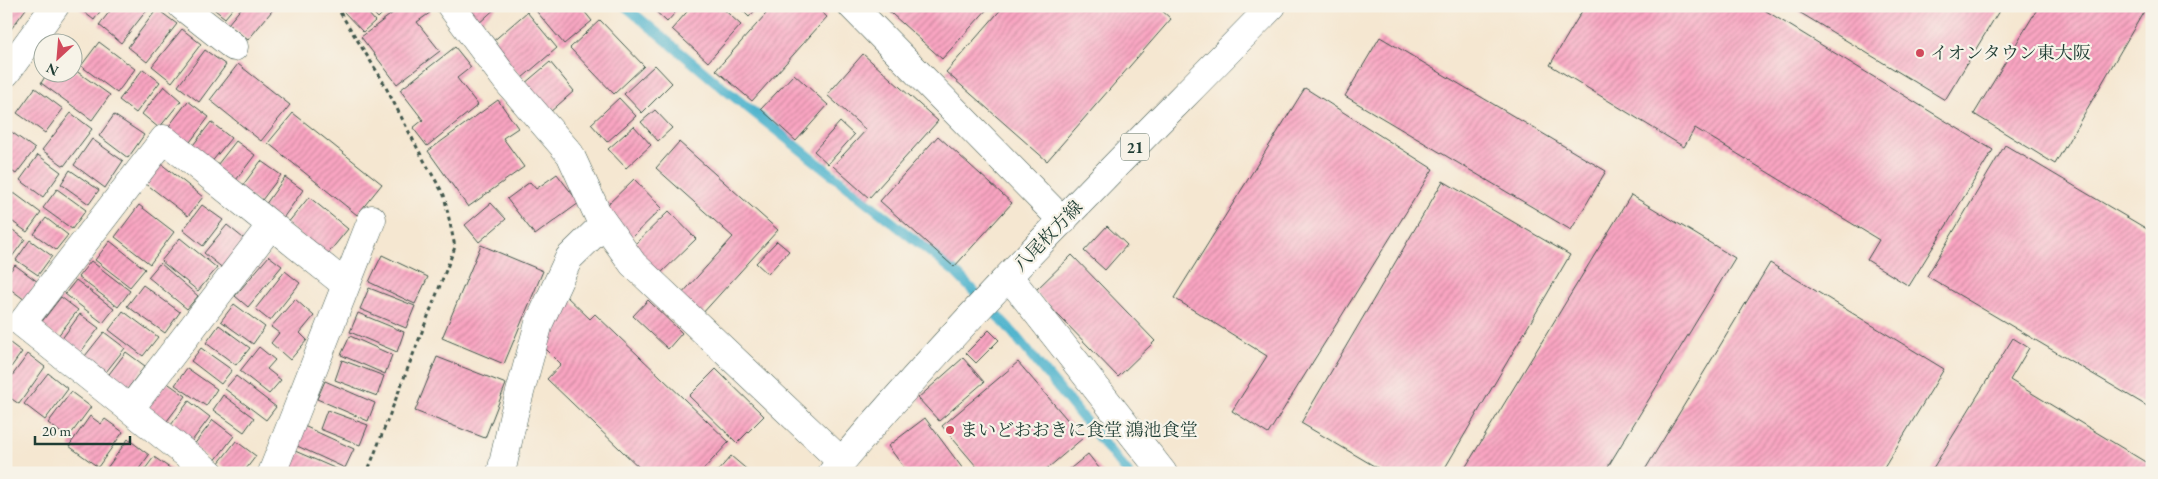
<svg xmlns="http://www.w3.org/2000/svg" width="2158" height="479" font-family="'EB Garamond','Noto Serif JP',serif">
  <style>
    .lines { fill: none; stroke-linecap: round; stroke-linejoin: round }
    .stream { stroke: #4fb4cd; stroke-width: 10 }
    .building { fill: url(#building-hatch) }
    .minor-casing { stroke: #3f564c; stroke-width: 29 }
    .major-casing { stroke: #3f564c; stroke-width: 29 }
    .path { stroke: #3f564c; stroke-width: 3; stroke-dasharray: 4 4; stroke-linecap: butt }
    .minor { stroke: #fff; stroke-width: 28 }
    .major { stroke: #fff; stroke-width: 28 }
    .poi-dot { fill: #d1495b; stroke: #f7f3e8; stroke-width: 2 }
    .labels { text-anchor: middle; stroke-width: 4.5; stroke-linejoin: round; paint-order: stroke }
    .shield { fill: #f7f3e8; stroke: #60746a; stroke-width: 1 }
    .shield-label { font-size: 16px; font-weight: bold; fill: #1f3d34 }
    .poi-label { font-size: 18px; fill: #1f3d34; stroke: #f7f3e8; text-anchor: start }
    .street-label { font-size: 18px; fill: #1f3d34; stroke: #f7f3e8 }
  </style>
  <defs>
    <pattern id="building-hatch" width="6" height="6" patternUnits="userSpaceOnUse" patternTransform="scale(1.25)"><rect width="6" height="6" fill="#faa5c2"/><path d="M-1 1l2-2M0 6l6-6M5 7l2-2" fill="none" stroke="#ca889e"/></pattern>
  </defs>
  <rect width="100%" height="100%" fill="#f7f3e8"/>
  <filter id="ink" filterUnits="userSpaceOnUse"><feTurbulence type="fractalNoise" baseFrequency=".02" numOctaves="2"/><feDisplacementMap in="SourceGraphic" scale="10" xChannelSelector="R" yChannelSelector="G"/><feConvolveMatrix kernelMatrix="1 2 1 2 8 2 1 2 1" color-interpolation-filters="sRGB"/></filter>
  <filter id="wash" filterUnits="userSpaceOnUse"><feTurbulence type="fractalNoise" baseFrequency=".0096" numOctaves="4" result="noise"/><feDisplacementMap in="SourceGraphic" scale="20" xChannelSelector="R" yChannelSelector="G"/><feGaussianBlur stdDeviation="1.12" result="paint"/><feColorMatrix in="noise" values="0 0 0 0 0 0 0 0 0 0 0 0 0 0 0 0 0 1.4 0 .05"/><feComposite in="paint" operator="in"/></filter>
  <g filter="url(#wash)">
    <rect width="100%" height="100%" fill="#f5e7d1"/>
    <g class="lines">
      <!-- stream -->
      <path class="stream" d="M625,6L723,88L955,272L1008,327L1128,473"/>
    </g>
    <g id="blocks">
      <!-- building -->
      <path class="building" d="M6,6H28L6,36Z
        M76,6H104L94,20Z
        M114,6H150L121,43L99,25Z
        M210,6H235L225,18Z
        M243,6H276L248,40L228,24Z
        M346,6H362L375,21L363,32L342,10Z
        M367,6H390L378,18Z
        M402,6H426L431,12L417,22L440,51L397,84L361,37Z
        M460,6H498L477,25Z
        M532,6H580L592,21L564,44Z
        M650,6H681L667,22Z
        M692,6H720L741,25L708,62L672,29Z
        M738,6H759L749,17Z
        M773,6H815L827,17L752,101L716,70Z
        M883,6H990L942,59Z
        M1004,6H1157L1171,19L1047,161L946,72Z
        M1585,6H1758L1993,150L1909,286L1867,260L1879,240L1695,128L1684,147L1550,65Z
        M1789,6H2002L1945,100Z
        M2039,6H2147L2055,164L1974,114Z
        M157,9L177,24L147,62L128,47Z
        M527,12L557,48L522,78L491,43Z
        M600,20L644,66L614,94L570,48Z
        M182,29L201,44L172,82L152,66Z
        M1380,37L1606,171L1571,230L1345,96Z
        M99,42L135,69L117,93L81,66Z
        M455,47L471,67L457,78L478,105L427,146L413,128L423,120L400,90Z
        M205,50L226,65L199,102L178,86Z
        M863,54L938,121L869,198L833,166L866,130L827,95Z
        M550,62L574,91L549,113L524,84Z
        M238,64L290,105L261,141L210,100Z
        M655,65L672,83L642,113L624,94Z
        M72,68L110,95L92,120L41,83L48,72H72Z
        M143,69L160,82L136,113L119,100Z
        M794,74L828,105L796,141L761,109Z
        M164,86L181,101L159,128L142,114Z
        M35,88L63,109L45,133L17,113Z
        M1305,88L1433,169L1268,434L1232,411L1267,356L1174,298Z
        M619,98L636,116L607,142L591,124Z
        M498,100L518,128L503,138L524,167L468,207L428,151Z
        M188,101L209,117L187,146L166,130Z
        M655,110L672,128L658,141L641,122Z
        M71,113L92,129L64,166L42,150Z
        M293,113L382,184L357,215L268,143Z
        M114,115L144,135L128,158L99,136Z
        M211,122L231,138L210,164L190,149Z
        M840,122L854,135L828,164L814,151Z
        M634,126L651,145L626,168L608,149Z
        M6,128L35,149L16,174L6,167Z
        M938,136L1012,203L954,267L880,201Z
        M92,139L123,161L105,188L74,165Z
        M236,141L255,155L233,184L214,169Z
        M679,142L778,230L701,315L680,296L733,237L656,168Z
        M2005,145L2152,232V409L1927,276Z
        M38,155L61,172L43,197L20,180Z
        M261,161L281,175L259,204L240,189Z
        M160,163L203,197L188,216L145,183Z
        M70,170L99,190L89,204L61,184Z
        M557,174L579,203L535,235L507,199L530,182L536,189Z
        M285,177L303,190L281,221L263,208Z
        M634,179L662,208L631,238L603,209Z
        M1443,181L1570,255L1442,473H1386L1301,423Z
        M57,189L86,210L72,229L43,208Z
        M14,193L41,213L27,232L6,217V203Z
        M1631,195L1735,258L1604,473H1462Z
        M309,197L348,229L326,256L287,224Z
        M491,203L506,219L479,242L465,225Z
        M139,205L174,232L150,264L115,237Z
        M202,205L223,220L203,246L183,230Z
        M669,211L696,239L658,276L631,248Z
        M46,218L68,235L56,250L34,234Z
        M6,225L25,239L6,265Z
        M227,225L248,242L225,270L204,253Z
        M1107,226L1127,245L1105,270L1084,251Z
        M180,238L217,268L198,291L161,261Z
        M30,240L52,256L38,275L16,260Z
        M110,241L145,269L130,287L95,260Z
        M777,241L789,251L768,274L756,263Z
        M481,245L543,271L504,364L442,338Z
        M382,255L428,277L415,304L369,282Z
        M1072,255L1155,341L1118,377L1035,291Z
        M269,256L282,266L248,307L235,296Z
        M91,261L130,291L118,307L78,277Z
        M160,263L198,296L187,309L148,277Z
        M1770,263L1944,369L1881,473H1643Z
        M15,265L38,282L25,300L6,286V276Z
        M285,271L300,283L270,321L255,309Z
        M76,280L114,309L103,323L65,294Z
        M143,285L180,312L165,333L127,306Z
        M369,288L415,306L406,328L360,309Z
        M564,294L590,319L595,314L729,442L700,473H645L547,379L561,364L542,345Z
        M61,297L78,310L57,337L40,324Z
        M295,299L314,316L300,333L307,340L290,360L271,343L279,333L271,327Z
        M648,300L682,333L668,349L633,316Z
        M234,304L265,327L253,344L221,321Z
        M123,311L158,337L143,356L109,330Z
        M358,313L404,332L397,352L350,332Z
        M80,314L99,328L80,353L61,340Z
        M219,325L250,348L236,365L206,343Z
        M989,330L999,340L976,363L966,353Z
        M104,332L125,348L106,372L85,356Z
        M350,336L392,355L385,374L341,355Z
        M2013,338L2029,348L2010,380L2152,466V473H1930Z
        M6,340L22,352L6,374Z
        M259,347L275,360L267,369L281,380L269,394L240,371Z
        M201,348L232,370L221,384L191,361Z
        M126,352L145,366L125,392L106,378Z
        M28,354L45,367L19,404L6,395V384Z
        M437,357L506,384L485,438L415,411Z
        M963,358L984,382L939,421L918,398Z
        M342,360L384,376L377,396L335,380Z
        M1018,362L1083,438L1042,473H982L942,426Z
        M187,368L217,389L206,406L175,385Z
        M716,369L764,416L737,443L689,396Z
        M48,373L68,389L45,420L24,404Z
        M236,376L276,407L266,420L225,389Z
        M325,381L375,403L368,421L317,399Z
        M166,382L186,396L167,421L148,407Z
        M71,392L91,407L68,438L48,423Z
        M223,395L254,418L244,432L213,410Z
        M189,401L210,417L192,441L171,425Z
        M327,410L368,425L360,445L320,429Z
        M90,416L101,424L105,419L123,432L98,467L69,446Z
        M925,418L963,469L958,473H908L888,446Z
        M213,420L234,436L214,462L193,446Z
        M304,426L354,449L345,468L295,445Z
        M128,439L149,455L136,473H114L107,468Z
        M236,441L256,456L243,473H229L218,464Z
        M295,451L346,473H296L287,469Z
        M1088,454L1103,473H1065Z
        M731,456L751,473H716Z
        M154,457L174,471L173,473H142Z"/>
    </g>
  </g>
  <g filter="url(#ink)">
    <use href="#blocks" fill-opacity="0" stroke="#3f564c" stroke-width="1"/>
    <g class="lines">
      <defs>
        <path id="minor" d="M182,6L234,47
          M451,6L507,81L570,154L598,215L633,264L841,461
          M852,6L1063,221
          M6,73L55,6
          M1009,277L1163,473
          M130,409L271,225
          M210,473L22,323L164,139L346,285
          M272,473L372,219
          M501,473L514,414L539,323L569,258L604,224"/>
        <path id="major" d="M832,473C969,309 1123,159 1272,6"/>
      </defs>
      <!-- minor casing -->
      <use href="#minor" class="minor-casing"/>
      <!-- major casing -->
      <use href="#major" class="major-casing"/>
      <!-- path -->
      <path class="path" d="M336,6L381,78L422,157L444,195L455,247L367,473"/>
      <!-- minor -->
      <use href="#minor" class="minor"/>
      <!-- major -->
      <use href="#major" class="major"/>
    </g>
  </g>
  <!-- markers -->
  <g class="poi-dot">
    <circle cx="1920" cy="53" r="5"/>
    <circle cx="950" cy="430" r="5"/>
  </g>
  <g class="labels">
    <!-- shield labels -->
    <rect class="shield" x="1121" y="133.5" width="28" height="27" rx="4"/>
    <g class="shield-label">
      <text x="1135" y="153">21</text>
    </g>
    <!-- poi labels -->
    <g class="poi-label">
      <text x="1930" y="59">イオンタウン東大阪</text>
      <text x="960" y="436">まいどおおきに食堂 鴻池食堂</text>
    </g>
    <!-- street labels -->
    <g class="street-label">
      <text transform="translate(1048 236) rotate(-46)" y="6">八尾枚方線</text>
    </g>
  </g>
  <!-- margin -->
  <rect width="2158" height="479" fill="none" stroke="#f7f3e8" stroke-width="25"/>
  <!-- north arrow -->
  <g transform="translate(58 58) rotate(206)"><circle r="24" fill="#f7f3e8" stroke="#a1aaa0"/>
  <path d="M0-4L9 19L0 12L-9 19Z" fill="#d1495b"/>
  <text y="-8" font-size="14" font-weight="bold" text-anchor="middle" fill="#1f3d34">N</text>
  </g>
  <!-- scale -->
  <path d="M35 436v8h95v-8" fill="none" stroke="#1f3d34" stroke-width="2.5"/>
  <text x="42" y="436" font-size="15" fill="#1f3d34" stroke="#f7f3e8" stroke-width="4" paint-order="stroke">20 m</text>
</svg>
